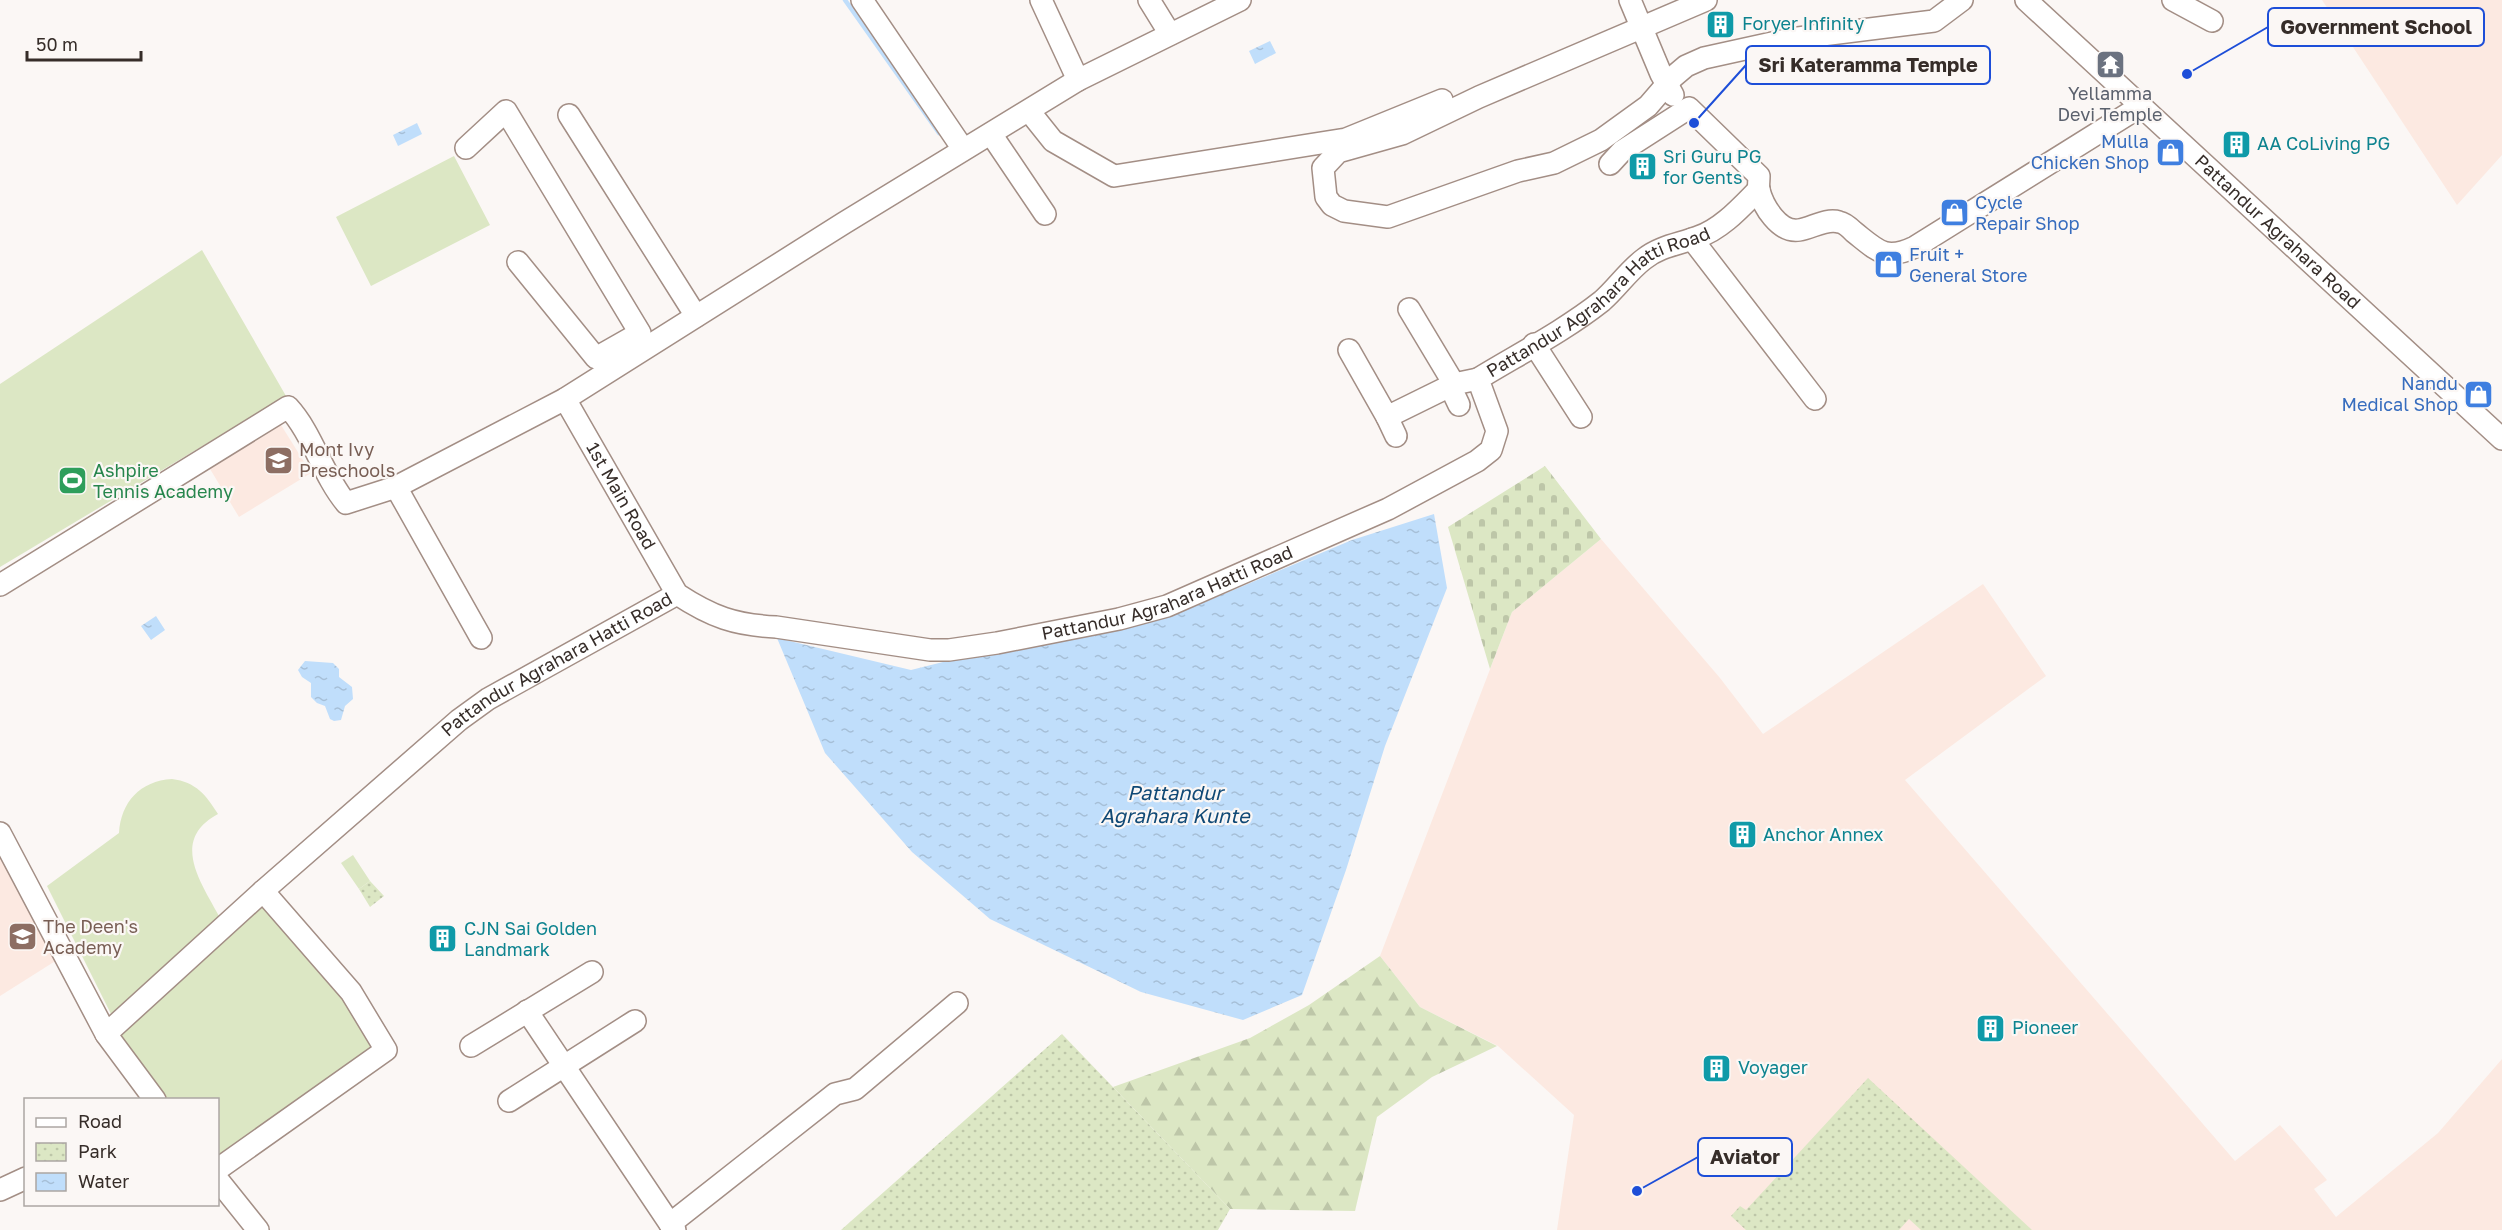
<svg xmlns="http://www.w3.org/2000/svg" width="2502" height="1230" font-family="'Golos Text',sans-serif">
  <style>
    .built { fill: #fce9e1 }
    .grass { fill: #dce7c4 }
    .forest { fill: url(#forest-firs) }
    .cemetery { fill: url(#cemetery-stones) }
    .park { fill: url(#park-dots) }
    .water { fill: url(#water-ripples) }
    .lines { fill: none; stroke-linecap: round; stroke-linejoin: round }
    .stream { stroke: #c0defb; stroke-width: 4.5 }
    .minor-casing { stroke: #a38e85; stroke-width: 24 }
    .minor { stroke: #fff; stroke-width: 21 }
    .labels { text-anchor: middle; stroke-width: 4.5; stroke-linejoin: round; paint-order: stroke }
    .culture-label { font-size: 18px; fill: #0d838f; stroke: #fbf7f5; text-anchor: start }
    .worship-label { font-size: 18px; fill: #5b616d; stroke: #fbf7f5 }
    .shop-label { font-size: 18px; fill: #366cbe; stroke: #fbf7f5; text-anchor: end }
    .street-label { font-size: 18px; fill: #362d29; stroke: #fbf7f5 }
    .education-label { font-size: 18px; fill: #785e54; stroke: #fbf7f5; text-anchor: start }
    .leisure-label { font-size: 18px; fill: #27864d; stroke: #fbf7f5; text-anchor: start }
    .water-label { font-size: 20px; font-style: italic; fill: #104976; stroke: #fbf7f5 }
    .leader { fill: none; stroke: #1d4ed8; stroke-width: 2 }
    .callout-dot { fill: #1d4ed8; stroke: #fbf7f5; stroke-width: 2 }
    .callout { fill: #fbf7f5; stroke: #1d4ed8; stroke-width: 2 }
    .callout-label { font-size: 20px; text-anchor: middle; font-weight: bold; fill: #362d29 }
  </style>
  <defs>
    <pattern id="forest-firs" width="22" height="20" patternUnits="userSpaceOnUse" patternTransform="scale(1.5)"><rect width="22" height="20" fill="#dce7c4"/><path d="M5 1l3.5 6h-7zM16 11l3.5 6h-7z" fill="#bdc6a8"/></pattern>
    <pattern id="cemetery-stones" width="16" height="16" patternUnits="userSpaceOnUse" patternTransform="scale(1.5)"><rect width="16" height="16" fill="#dce7c4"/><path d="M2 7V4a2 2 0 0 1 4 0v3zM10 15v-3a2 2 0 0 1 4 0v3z" fill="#bdc6a8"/></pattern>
    <pattern id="park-dots" width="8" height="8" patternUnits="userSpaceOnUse" patternTransform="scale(1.5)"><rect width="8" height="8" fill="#dce7c4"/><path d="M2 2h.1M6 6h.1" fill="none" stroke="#bdc6a8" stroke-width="1.8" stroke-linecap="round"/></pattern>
    <pattern id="water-ripples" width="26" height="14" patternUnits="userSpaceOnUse" patternTransform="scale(1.5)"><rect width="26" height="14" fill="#c0defb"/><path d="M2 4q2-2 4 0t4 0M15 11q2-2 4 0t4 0" fill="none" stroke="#a6bfd7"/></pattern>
  </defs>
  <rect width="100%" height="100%" fill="#fbf7f5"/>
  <!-- built -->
  <path class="built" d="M2322,0H2502V155L2457,205Z
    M281,425L311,473L239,517L210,469Z
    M1601,539L1720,678L1763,734L1983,584L2046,676L1905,780L2235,1161L2280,1125L2327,1180L2314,1189L2336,1217L2438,1133L2502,1059V1230H1557L1574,1115L1498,1046L1420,1007L1380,956L1512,612Z
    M0,854L57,960L0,996Z"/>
  <!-- grass -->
  <path class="grass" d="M454,156L490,225L371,286L336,217Z
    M202,250L286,396L0,567V384Z
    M172,779C196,782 206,795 218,814C168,841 203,885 221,920L113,1018L47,886L119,833C121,802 140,781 172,779Z
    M353,855L370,881L359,889L341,863Z
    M264,904L345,994L378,1044L218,1157V1100L165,1099L116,1034Z"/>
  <!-- forest -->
  <path class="forest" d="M1380,956L1420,1007L1497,1046L1432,1077L1377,1117L1355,1211L1230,1209L1113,1087L1250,1038L1309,1005Z"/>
  <!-- cemetery -->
  <path class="cemetery" d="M1545,466L1601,539L1512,612L1490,669L1448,527Z"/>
  <!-- park -->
  <path class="park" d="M370,881L384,896L370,907L359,889Z
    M1062,1034L1230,1209L1218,1230H841Z
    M1868,1078L2032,1230H1921L1909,1219L1899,1230H1746L1731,1216L1740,1206L1746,1210Z"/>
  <!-- water -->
  <path class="water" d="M1270,41L1276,53L1255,64L1249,51Z
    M417,123L422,134L398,146L393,135Z
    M1434,514L1447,588L1385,746L1346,870L1302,995L1243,1020L1141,992L990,919L912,852L825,753L777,638L911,670L951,660L1137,625L1174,615L1352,540Z
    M156,616L165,630L151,640L141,626Z
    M305,661L333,663L339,669V677L352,687L353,699L345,706L341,720L334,721L330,719L325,706L317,703L311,697V683L302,677L298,670Z"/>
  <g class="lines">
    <!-- stream -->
    <path class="stream" d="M845,0L939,133"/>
    <defs>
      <g id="minor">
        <path d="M862,0L963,149"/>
        <path d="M1041,0L1078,80"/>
        <path d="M1149,0L1170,34"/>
        <path d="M1630,0L1661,74L1673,95"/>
        <path d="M1706,0L1479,97L1402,134L1338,152L1323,168L1326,197L1332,205L1344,211L1388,217L1518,171L1554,163L1601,140L1648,106L1673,77L1686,66L1704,58L1790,39L1934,21L1962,0"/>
        <path id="s1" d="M2026,0L2502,439"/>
        <path d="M2173,0L2212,21"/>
        <path d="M1029,111L1053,141L1114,176L1346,139L1442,100"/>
        <path d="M569,115L696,316"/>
        <path d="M991,134L1045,214"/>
        <path d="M466,148L506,111L640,333L596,358L518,262"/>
        <path d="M1610,164L1622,151L1689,108L1759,176C1759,181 1758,186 1759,190C1763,206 1779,233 1799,230C1812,228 1826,218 1839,222C1845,223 1850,228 1854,232C1878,251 1885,261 1915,247L2141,106"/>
        <path d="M1692,239L1815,399"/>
        <path d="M1409,309L1454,384"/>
        <path d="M1534,344L1581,417"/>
        <path d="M1349,350L1387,417L1454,384L1478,379"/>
        <path d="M1450,386L1459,405"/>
        <path id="s2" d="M565,399L677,594C712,617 735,625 776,627L930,650H949L997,643L1119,619L1167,606L1388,509L1477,461L1491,450L1497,431L1478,379C1519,354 1564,331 1602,301C1617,288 1628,271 1644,259C1660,246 1680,244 1698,237C1722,229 1742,206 1759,189"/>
        <path d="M1387,417L1396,436"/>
        <path d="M396,487L481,638"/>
        <path d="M0,585L288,407C313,434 322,474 346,503L396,487L565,399L844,223L1078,80L1240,0"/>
        <path d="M0,833L106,1034L155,1100"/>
        <path d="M527,1011L670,1224"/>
        <path id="s3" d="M106,1034L263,891L459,720L488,699L677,594"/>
        <path d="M471,1046L592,972"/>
        <path d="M509,1101L635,1021"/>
        <path d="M218,1169L386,1050L351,992L263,891"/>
        <path d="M218,1180L258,1230"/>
        <path d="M0,1190L26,1178"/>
        <path d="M675,1230L670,1224L835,1094L855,1089L957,1003"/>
      </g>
    </defs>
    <!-- minor casing -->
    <use href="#minor" class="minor-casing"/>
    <!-- minor -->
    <use href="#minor" class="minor"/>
  </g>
  <!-- icons -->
  <defs>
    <symbol id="building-square" viewBox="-11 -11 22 22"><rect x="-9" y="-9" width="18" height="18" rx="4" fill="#0f9aa8" stroke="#fbf7f5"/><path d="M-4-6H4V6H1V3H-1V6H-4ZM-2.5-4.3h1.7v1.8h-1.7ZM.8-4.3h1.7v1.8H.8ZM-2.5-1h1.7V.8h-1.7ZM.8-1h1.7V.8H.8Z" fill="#fff"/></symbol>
    <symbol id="temple-square" viewBox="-11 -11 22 22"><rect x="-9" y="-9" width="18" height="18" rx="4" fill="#6b7280" stroke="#fbf7f5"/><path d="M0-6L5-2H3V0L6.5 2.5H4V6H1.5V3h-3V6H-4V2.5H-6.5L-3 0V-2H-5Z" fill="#fff"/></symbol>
    <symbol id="shop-square" viewBox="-11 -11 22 22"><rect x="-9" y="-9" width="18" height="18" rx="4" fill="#3f7fe0" stroke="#fbf7f5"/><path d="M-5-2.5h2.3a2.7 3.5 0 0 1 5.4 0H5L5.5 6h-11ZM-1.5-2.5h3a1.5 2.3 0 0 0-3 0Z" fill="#fff"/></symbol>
    <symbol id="school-square" viewBox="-11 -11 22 22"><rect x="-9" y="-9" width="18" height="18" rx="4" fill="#8d6e63" stroke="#fbf7f5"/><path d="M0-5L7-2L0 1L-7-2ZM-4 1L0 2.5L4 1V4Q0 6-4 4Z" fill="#fff"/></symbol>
    <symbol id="stadium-square" viewBox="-11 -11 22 22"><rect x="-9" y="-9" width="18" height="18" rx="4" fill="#2e9e5b" stroke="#fbf7f5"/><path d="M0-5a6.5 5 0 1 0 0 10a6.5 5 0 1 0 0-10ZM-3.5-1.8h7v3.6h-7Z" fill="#fff"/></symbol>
  </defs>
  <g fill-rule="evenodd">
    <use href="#building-square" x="1704" y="8" width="33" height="33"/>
    <use href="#temple-square" x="2094" y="48" width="33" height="33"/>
    <use href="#building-square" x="2220" y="128" width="33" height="33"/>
    <use href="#shop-square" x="2154" y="136" width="33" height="33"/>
    <use href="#building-square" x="1626" y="150" width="33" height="33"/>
    <use href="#shop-square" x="1938" y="196" width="33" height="33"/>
    <use href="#shop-square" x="1872" y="248" width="33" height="33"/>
    <use href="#shop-square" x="2462" y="378" width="33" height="33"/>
    <use href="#school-square" x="262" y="444" width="33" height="33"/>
    <use href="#stadium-square" x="56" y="464" width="33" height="33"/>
    <use href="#building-square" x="1726" y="818" width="33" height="33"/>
    <use href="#school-square" x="6" y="920" width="33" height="33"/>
    <use href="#building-square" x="426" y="922" width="33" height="33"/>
    <use href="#building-square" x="1974" y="1012" width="33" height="33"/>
    <use href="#building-square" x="1700" y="1052" width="33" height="33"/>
  </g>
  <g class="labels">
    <!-- culture labels -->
    <g class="culture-label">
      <text x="1742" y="30">Foryer Infinity</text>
      <text x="2257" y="150">AA CoLiving PG</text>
      <text x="1663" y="163">Sri Guru PG<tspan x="1663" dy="21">for Gents</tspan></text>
      <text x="1763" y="841">Anchor Annex</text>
      <text x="464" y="935">CJN Sai Golden<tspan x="464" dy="21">Landmark</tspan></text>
      <text x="2012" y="1034">Pioneer</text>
      <text x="1738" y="1074">Voyager</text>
    </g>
    <!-- worship labels -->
    <g class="worship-label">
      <text x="2110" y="100">Yellamma<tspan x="2110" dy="21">Devi Temple</tspan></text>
    </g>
    <!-- shop labels -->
    <g class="shop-label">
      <text x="2149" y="148">Mulla<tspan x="2149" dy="21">Chicken Shop</tspan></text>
      <text x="1975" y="209" text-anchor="start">Cycle<tspan x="1975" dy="21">Repair Shop</tspan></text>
      <text x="1909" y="261" text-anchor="start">Fruit +<tspan x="1909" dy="21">General Store</tspan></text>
      <text x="2458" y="390">Nandu<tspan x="2458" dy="21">Medical Shop</tspan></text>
    </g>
    <!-- street labels -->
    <g class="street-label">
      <text dy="6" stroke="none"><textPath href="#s1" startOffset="342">Pattandur Agrahara Road</textPath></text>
      <text dy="6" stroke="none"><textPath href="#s2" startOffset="1308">Pattandur Agrahara Hatti Road</textPath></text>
      <text dy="6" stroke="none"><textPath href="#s2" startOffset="112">1st Main Road</textPath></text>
      <text dy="6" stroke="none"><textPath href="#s2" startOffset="732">Pattandur Agrahara Hatti Road</textPath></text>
      <text dy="6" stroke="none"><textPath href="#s3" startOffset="585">Pattandur Agrahara Hatti Road</textPath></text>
    </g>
    <!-- education labels -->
    <g class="education-label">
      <text x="299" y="456">Mont Ivy<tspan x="299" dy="21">Preschools</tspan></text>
      <text x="43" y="933">The Deen's<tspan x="43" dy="21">Academy</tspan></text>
    </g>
    <!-- leisure labels -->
    <g class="leisure-label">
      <text x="93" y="477">Ashpire<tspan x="93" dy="21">Tennis Academy</tspan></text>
    </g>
    <!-- water labels -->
    <g class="water-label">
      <text x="1175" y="800">Pattandur<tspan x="1175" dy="23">Agrahara Kunte</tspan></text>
    </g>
  </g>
  <!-- callouts -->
  <path class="leader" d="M2187 74L2268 27M1694 123L1746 65M1637 1191L1698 1157"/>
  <g class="callout-dot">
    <circle cx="2187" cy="74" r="6"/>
    <circle cx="1694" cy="123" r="6"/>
    <circle cx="1637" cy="1191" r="6"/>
  </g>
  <g class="callout">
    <rect x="2268" y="8" width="216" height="38" rx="6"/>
    <rect x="1746" y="46" width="244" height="38" rx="6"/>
    <rect x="1698" y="1138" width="94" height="38" rx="6"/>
  </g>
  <g class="callout-label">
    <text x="2376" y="34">Government School</text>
    <text x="1868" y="72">Sri Kateramma Temple</text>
    <text x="1745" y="1164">Aviator</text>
  </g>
  <!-- legend -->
  <rect x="24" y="1098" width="195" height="108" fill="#fbf7f5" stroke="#aca6a3" stroke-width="1.5"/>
  <rect x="36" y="1118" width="30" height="9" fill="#ffffff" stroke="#aca6a3" stroke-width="1.5"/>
  <text x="78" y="1128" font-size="18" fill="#362d29">Road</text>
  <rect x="36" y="1143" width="30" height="18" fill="url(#park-dots)" stroke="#aca6a3" stroke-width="1.5"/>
  <text x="78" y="1158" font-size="18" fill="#362d29">Park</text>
  <rect x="36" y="1173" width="30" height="18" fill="url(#water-ripples)" stroke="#aca6a3" stroke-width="1.5"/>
  <text x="78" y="1188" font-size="18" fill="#362d29">Water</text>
  <!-- scale -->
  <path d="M27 51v9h114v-9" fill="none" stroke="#362d29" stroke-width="3"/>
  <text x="36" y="51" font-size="18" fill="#362d29" stroke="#fbf7f5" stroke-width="4.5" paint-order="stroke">50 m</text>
</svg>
